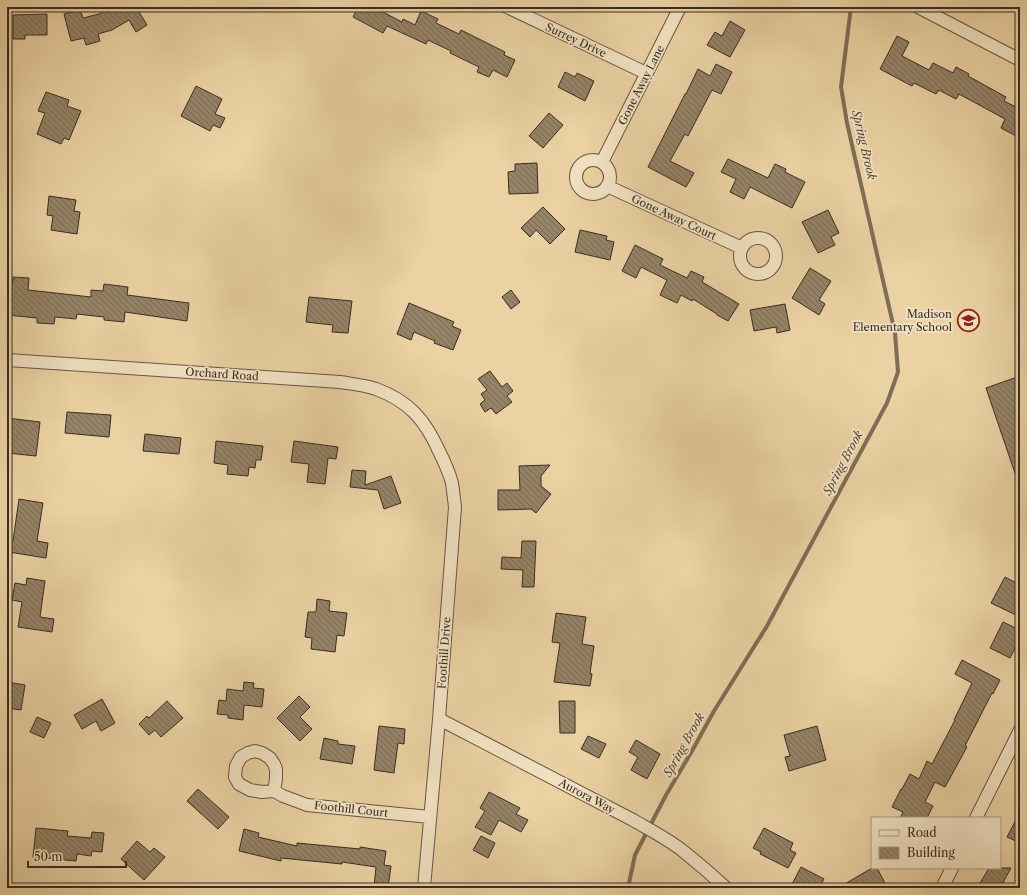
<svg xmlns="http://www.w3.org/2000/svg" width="1027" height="895" font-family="'Libre Caslon Text',serif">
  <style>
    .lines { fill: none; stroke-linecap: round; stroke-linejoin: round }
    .stream { stroke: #7f6e57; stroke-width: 4 }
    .building { fill: url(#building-back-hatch); stroke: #382d25 }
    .minor-casing { stroke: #655644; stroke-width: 14 }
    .minor { stroke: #f2e2c3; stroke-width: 12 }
    .labels { text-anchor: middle; stroke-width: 3.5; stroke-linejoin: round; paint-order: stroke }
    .street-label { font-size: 11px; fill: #382d25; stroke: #f2e2c3 }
    .poi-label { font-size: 11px; fill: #382d25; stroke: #f2e2c3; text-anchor: end }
    .water-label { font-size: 12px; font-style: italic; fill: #56483a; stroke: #f2e2c3 }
  </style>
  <defs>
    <pattern id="building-back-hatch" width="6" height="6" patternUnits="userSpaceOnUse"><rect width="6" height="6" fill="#958367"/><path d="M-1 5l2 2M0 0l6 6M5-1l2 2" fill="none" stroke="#7b6c55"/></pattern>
  </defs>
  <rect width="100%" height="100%" fill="#ebd2a3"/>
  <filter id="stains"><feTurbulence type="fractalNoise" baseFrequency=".005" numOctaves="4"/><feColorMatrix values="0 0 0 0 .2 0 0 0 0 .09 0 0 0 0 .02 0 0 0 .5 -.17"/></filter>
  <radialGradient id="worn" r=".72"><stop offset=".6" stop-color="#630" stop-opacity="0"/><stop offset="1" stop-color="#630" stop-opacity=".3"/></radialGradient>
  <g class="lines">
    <!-- stream -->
    <path class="stream" d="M628,888L635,855L666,795L692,751L714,711L767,626L887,403L898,372L895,333L847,123L841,87L851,7"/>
  </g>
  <!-- building -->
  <path class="building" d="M110,7H136L147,25L136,32L129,20L112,30L98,34L100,41L86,45L84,38L71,41L64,14L80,10L83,18L99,14Z
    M358,7H381L379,10L402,22L403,19L415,25L421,11L438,19L436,23L459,34L461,30L505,52L504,55L515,60L507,77L493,70L489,77L477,72L479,67L450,53L451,51L428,40L426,44L387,26L383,33L353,17Z
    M47,14V35H25V39H13V15Z
    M730,21L745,30L730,57L707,45L715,32L722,36Z
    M897,36L909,42L902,56L929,70L933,63L953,73L956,67L969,74L968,76L1006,97L1004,101L1020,109V129L1016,136L1001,128L1005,119L959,94L956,99L939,90L936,94L914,83L912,86L880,69Z
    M716,64L732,72L721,94L712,90L688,136L685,134L670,161L694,173L686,187L648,167L685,94H686L698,69L710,76Z
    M565,72L575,77L577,73L594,81L585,101L558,87Z
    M196,86L222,99L215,114L225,118L220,128L213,125L210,131L181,116Z
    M46,92L69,100L67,106L81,111L69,140L64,138L61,144L37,134L45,113L38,111Z
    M549,113L563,125L543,148L529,136Z
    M728,159L768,178L775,164L786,169L785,172L805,182L792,208L750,187L744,199L730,192L736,179L721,172Z
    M537,163L538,193L509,194L508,172L515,171V164Z
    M49,196L76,200L74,211L80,212L77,234L51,230L53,216L47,215Z
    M543,207L565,229L550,244L536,230L530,237L521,228Z
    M828,210L839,233L831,237L835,245L818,253L802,222Z
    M580,230L607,236L606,240L614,242L610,260L575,252Z
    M635,245L663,259L660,265L687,278L691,271L704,277L702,282L739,304L728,321L717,315V314L693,299L692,301L681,295L677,303L660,295L667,280L641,267L636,278L622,271Z
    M810,268L831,281L819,300L825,304L819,315L792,298Z
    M13,277L29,278L28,290L91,297V290L103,291L104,284L128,287L127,295L189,303L187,321L125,312L124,322L104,320V317L77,314L76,319L55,317L54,324L37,323V318L7,315V282H13Z
    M511,290L520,302L511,309L502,297Z
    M309,297L352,301L348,333L332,332L333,325L306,322Z
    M409,303L454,322L452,326L461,330L453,350L434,343L435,341L414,332L411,340L397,334Z
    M785,304L790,330L777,333L776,327L754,331L750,310Z
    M490,371L502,387L507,383L513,391L507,396L512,402L496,414L491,408L485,412L480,404L485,400L481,394L487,390L478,379Z
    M1020,376V482H1018L986,388Z
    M67,412L111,415L109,437L65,433Z
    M7,418L40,422L36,456L7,453Z
    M145,434L181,438L179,454L143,451Z
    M216,441L263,446L261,460H256L255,468L249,467L248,476L227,474L228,465L214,463Z
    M294,441L338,447L336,459L328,458L325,484L307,482L309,464L291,462Z
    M550,465L541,476V486L551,494L536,513L531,509L498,510V490H520L519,466Z
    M352,470L366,471L365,485L391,476L401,503L384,509L378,490L350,487Z
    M19,499L43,503L37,541L48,543L46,558L9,552L10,540L13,541Z
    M522,541H536L534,587H522L523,570L501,569L502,557L521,558Z
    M1005,577L1020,585V606L1016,615L991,603Z
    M27,578L45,581L40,617L54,619L52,632L18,627L22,602L12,600L15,583L26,585Z
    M317,599L330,601L329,611L347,613L344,636L337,635L335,652L311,649L312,638L305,637L308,612H316Z
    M556,613L586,617L582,644L594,646L590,673L592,674L590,686L554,682L560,643L552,642Z
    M1003,622L1020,630V638L1010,658L990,648Z
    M962,660L1000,680L993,694L992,693L965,746L967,747L945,787L935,782L925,802L933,806L927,818H900L903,812L892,807L901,789H902L910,774L919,779L927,761L932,764L955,720H954L972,683L955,674Z
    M7,682L25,685L21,710L7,708Z
    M244,682L254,683L253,688L264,689L262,707L244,705L243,720L228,718V715L217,714L219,700L226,701L227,689L243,691Z
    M299,696L310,707L300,717L312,729L300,741L277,718Z
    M102,699L115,723L101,731L96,721L82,729L74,715Z
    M167,701L183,718L161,737L155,730L149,735L139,724L147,716L149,718Z
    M559,701H575V733H560Z
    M37,717L51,723L44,738L30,732Z
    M379,726L405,729L404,744L398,743L394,773L374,770Z
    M817,726L826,760L789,771L785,757L790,756L784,735Z
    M588,736L606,744L599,758L581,749Z
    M324,738L338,741V744L355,746L352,764L320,759Z
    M636,740L660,754L647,779L631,770L638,757L629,752Z
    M198,789L229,817L218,829L187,801Z
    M489,792L520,808L516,814L528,820L521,832L499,820L491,835L475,827L485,811L480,808Z
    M1020,812V843L1007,837Z
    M36,828L68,831L67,836L91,838L92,832L104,833L102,852L92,851L91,856L77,854L76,861L33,857Z
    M764,828L793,843L790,850L796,853L788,868L760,854L761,852L753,848Z
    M244,829L259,833L258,837L297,846V843L360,849V847L386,851L384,865L391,866L388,888L374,887L376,867L342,862V864L281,858V861L239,851Z
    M481,836L495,843L488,858L473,850Z
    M137,841L150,852L154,848L165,857L144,880L121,859Z
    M801,867L824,879L819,888H790Z
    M872,868H877L885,883L876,888H838Z
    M989,868H1011L1000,888L994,884L992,888H977Z"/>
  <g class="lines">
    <defs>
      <path id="minor" d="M507,7L646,73
        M918,7L1020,60
        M576 177a17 17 0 1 1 34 0a17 17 0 1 1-34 0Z
        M602,162L680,7
        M607,186L742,248
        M740 256a18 18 0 1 1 36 0a18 18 0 1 1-36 0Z
        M7,360L340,382C352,384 364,385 376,389C409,401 425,420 439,451C444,461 449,472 452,483C453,490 454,499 455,507L439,719L424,888
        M439,719L633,820C650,830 668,839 683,851C698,863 712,875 726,888
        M274,791L276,779V769L274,764L270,758L262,753L255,751L248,753L241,757L236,766L235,777L239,784L250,790L262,792L274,791L283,796L307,805L430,817
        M976,818L1020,730
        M942,888L952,868"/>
    </defs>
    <!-- minor casing -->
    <use href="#minor" class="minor-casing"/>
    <!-- minor -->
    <use href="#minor" class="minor"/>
  </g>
  <!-- icons -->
  <defs>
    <symbol id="school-ring" viewBox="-11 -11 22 22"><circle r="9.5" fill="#f2e2c3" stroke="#8f2418" stroke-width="1.5"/><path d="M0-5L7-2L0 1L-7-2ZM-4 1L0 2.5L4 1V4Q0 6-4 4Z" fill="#8f2418"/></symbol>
  </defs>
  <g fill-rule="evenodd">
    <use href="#school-ring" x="956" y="308" width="25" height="25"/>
  </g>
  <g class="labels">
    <!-- street labels -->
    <g class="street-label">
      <text transform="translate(576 40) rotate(25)" y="4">Surrey Drive</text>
      <text transform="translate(641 85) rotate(-63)" y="4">Gone Away Lane</text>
      <text transform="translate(674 217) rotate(25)" y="4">Gone Away Court</text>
      <text transform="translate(222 374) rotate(4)" y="4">Orchard Road</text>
      <text transform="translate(444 653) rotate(-86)" y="4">Foothill Drive</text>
      <text transform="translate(587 796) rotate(28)" y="4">Aurora Way</text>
      <text transform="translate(351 809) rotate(6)" y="4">Foothill Court</text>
    </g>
    <!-- poi labels -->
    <g class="poi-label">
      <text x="952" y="318">Madison<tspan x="952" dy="13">Elementary School</tspan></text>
    </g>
    <!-- water labels -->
    <g class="water-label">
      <text transform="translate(864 145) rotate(77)" y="4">Spring Brook</text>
      <text transform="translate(843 463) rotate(-62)" y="4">Spring Brook</text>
      <text transform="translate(684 745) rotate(-61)" y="4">Spring Brook</text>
    </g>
  </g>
  <!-- margin -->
  <rect width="1027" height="895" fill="none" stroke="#ebd2a3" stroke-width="24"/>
  <rect x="8" y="8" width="1011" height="879" fill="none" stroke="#382d25" stroke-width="2"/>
  <rect x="12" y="12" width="1003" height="871" fill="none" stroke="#382d25"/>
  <!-- legend -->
  <rect x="871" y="817" width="130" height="52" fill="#f2e2c3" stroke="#a89a84"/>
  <rect x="879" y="830" width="20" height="6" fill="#f2e2c3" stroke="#a89a84"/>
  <text x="907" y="837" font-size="12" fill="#382d25">Road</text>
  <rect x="879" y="847" width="20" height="12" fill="url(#building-back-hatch)" stroke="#a89a84"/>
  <text x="907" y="857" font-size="12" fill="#382d25">Building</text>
  <!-- scale -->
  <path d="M28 861v6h98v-6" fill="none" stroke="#382d25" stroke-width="2"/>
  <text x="34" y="861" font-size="12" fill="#382d25" stroke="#f2e2c3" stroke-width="3" paint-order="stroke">50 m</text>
  <rect width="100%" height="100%" filter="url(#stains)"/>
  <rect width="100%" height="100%" fill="url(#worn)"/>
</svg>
